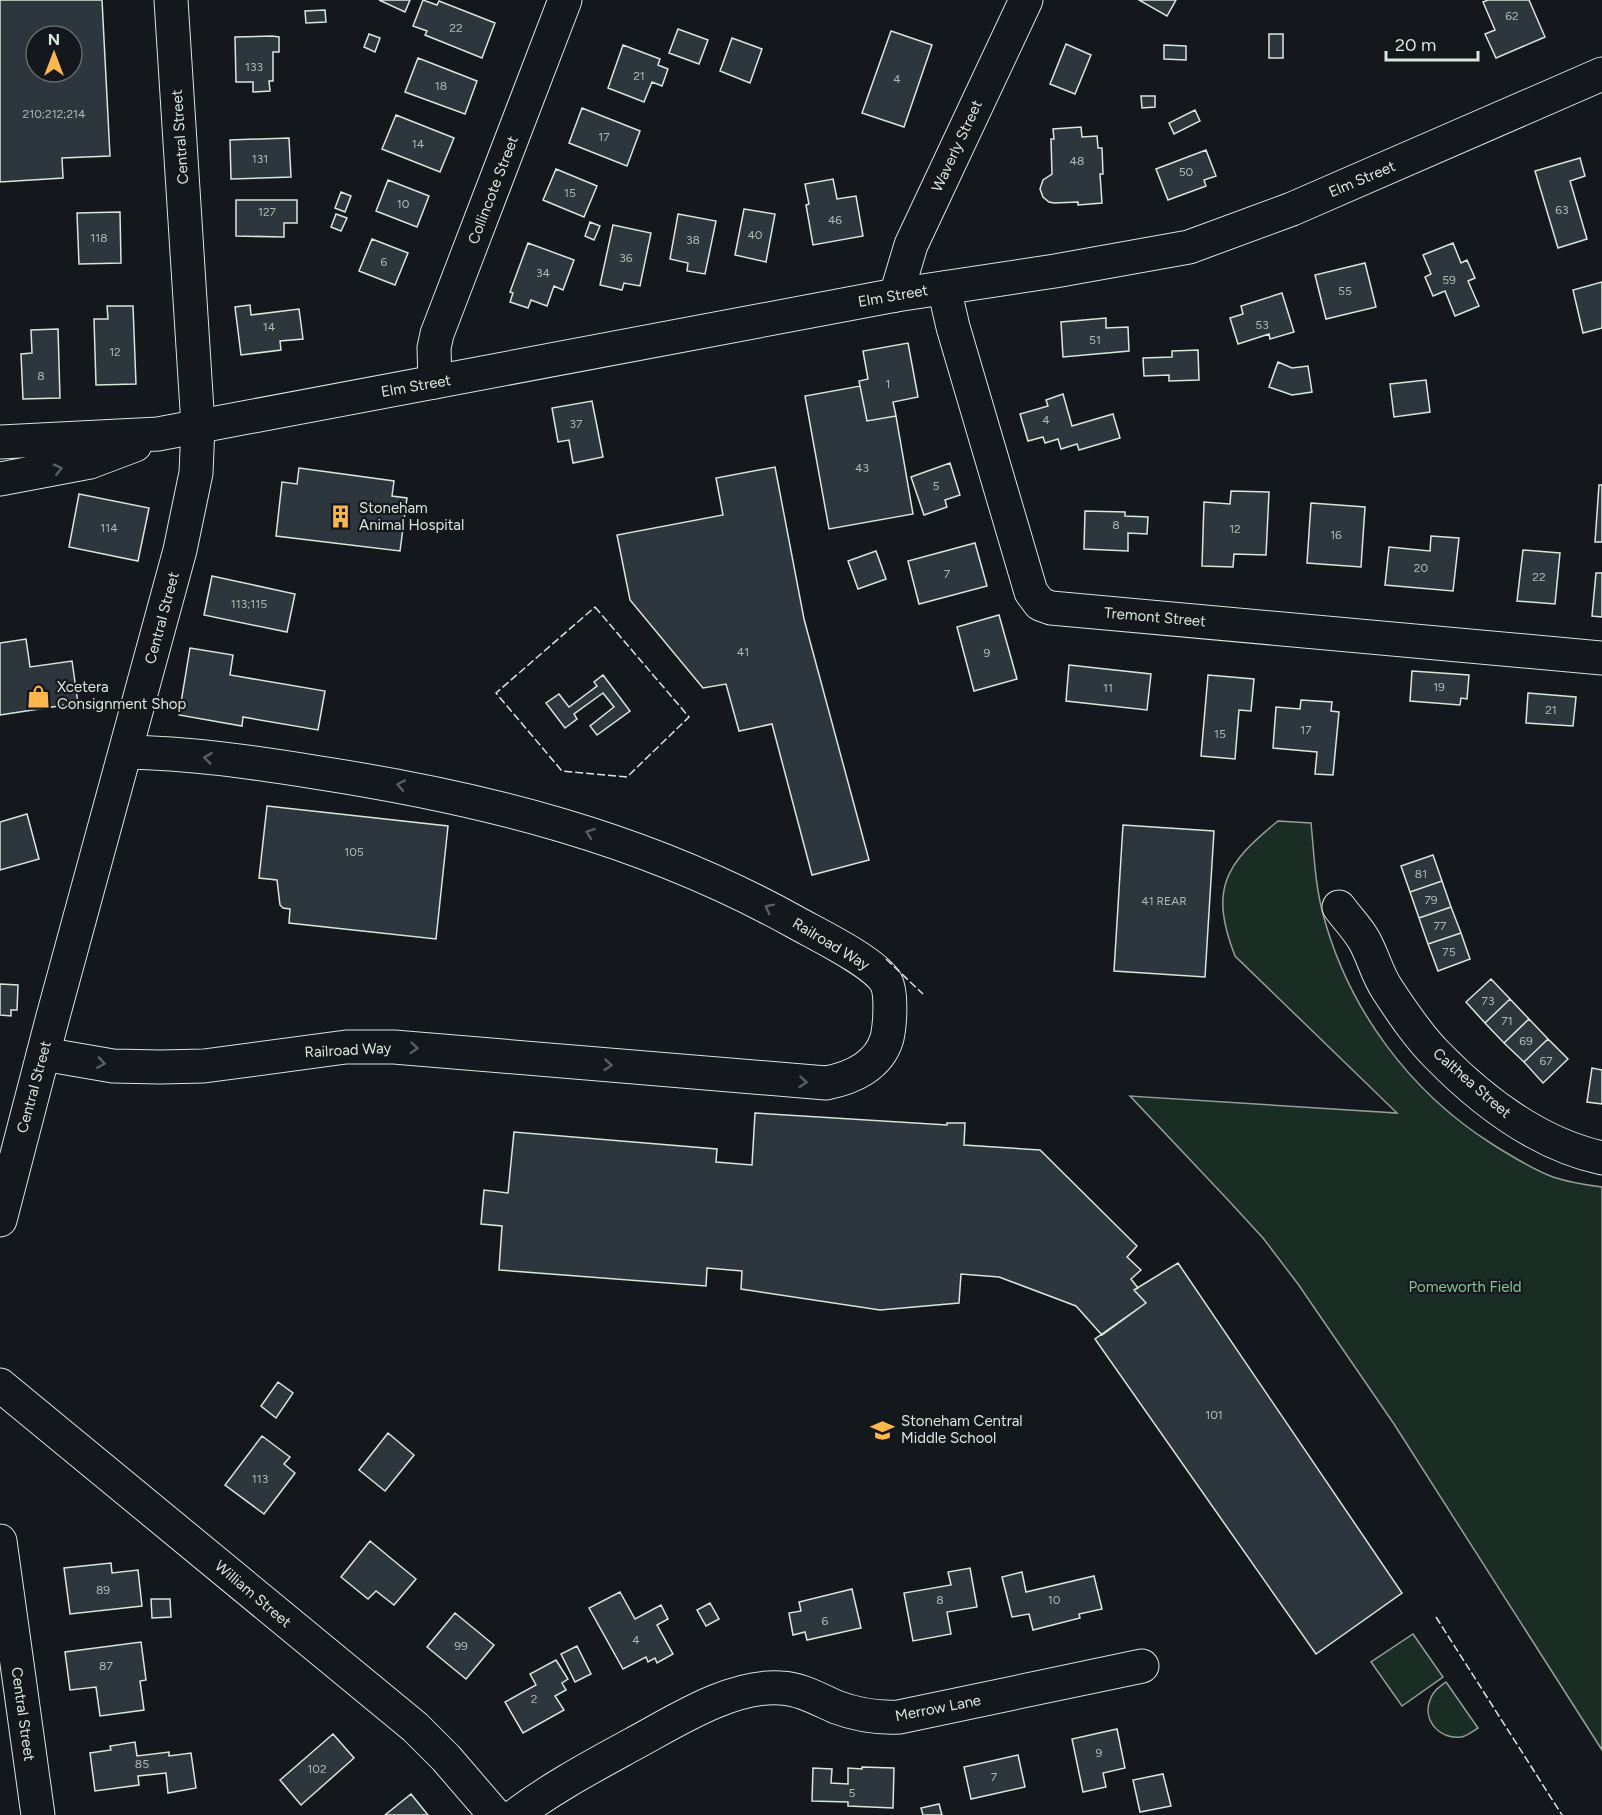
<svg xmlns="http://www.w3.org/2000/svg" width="1602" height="1815" font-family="Figtree,sans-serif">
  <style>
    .green { fill: #1a2d24; stroke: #939e99; stroke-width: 1.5 }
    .building { fill: #2c363c; stroke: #d8e6dc; stroke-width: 1.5; fill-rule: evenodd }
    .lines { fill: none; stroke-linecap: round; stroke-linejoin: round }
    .minor-casing { stroke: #d8e6dc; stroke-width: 35 }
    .major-casing { stroke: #d8e6dc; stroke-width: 35 }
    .minor { stroke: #14181c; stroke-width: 33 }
    .major { stroke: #14181c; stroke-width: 33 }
    .fence { stroke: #d8e6dc; stroke-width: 1.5; stroke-dasharray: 8 3; stroke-linecap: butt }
    .oneway { stroke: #59605f }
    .labels { text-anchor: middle; stroke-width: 4.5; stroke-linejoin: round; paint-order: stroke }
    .number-label { font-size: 12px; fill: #adbab4 }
    .street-label { font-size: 15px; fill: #d8e6dc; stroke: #14181c }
    .poi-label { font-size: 15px; fill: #d8e6dc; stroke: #14181c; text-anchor: start }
    .park-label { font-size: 15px; fill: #8ac095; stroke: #14181c }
  </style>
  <rect width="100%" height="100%" fill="#14181c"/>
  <!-- green -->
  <path class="green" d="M1278,821L1311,823C1314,853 1315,885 1323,914C1348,1009 1410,1092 1492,1144C1511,1156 1532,1169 1553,1177C1568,1182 1586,1185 1602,1187V1750L1394,1424L1298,1284L1263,1238L1229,1201L1130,1096L1397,1113L1235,956C1209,889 1225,864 1278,821Z
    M1413,1634L1443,1677L1402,1706L1371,1662Z
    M1446,1682L1478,1728C1473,1731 1467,1736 1461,1737C1440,1740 1422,1720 1430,1700C1433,1691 1439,1687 1446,1682Z"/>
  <!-- building -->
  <path class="building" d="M0,0H102L110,156L62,158L63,178L0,182ZM36,36H72V72H36Z
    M379,0H410L405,12Z
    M423,0L437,5L439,1L495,23L482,58L425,35L427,31L413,26Z
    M1139,0H1176L1167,16Z
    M1488,0H1529L1545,37L1496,58L1485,34L1495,30L1483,2Z
    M325,10L326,22L306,23L305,11Z
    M678,29L708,40L699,64L669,53Z
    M891,31L932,45L904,127L862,113Z
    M369,34L380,38L375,52L364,47Z
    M1269,34H1283V58H1269Z
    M272,36L279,37V52H273V81H269L270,91L253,92V82H236L235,37Z
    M732,38L762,49L750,83L720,71Z
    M1066,44L1091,55L1075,94L1050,84Z
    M623,45L660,59L658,65L668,69L662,86L652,82L644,102L608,88Z
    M1164,45L1186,46V60L1164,59Z
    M418,58L477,81L465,114L405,92Z
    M1141,96H1155V107L1142,108Z
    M582,108L640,131L627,166L569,143Z
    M1195,110L1200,121L1174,134L1169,123Z
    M396,115L454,138L440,172L382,149Z
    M1081,127L1082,137L1097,136L1098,148H1102L1103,174H1100L1102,203L1078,205V202L1054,203L1049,202L1043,197L1040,189L1043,180L1052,174L1051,139H1054L1053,129Z
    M289,138L291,177L231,179L230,140Z
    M1206,150L1216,176L1204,180L1206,186L1168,200L1156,169Z
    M1580,158L1585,176L1570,181L1587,239L1558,248L1535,171Z
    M556,169L597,186L584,217L543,200Z
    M833,179L837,199L856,196L863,236L813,245L806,205L809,204L805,184Z
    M388,180L429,196L417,227L376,211Z
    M341,192L351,196L345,212L335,208Z
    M236,200H297V223H284V237L236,236Z
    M744,209L775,214L766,262L735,255Z
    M120,212L121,263L79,264L77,213Z
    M336,214L347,218L341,231L331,227Z
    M678,214L716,221L705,274L687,271L688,263L670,259Z
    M590,222L600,226L594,240L585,236Z
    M613,225L651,233L640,286L624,283L622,290L600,285Z
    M372,239L408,253L395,285L359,271Z
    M528,243L574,260L563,290L554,286L547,306L531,300L528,308L510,302L513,293L510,292Z
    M1453,243L1461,263L1467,260L1475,278L1468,281L1479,306L1455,316L1445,291L1433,296L1425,277L1431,274L1423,255Z
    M1365,263L1376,307L1326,319L1315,275Z
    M1602,282V328L1583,333L1573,290Z
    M1282,293L1294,332L1270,339L1269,334L1238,344L1230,318L1243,314L1241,306Z
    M250,305L251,315L299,309L303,339L280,341L281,350L241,355L235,307Z
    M107,306H133L136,384L96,385L94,319H108Z
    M1106,318V328L1128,327L1129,351L1063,357L1061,322Z
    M58,329L60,398L23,399L21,354L32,353L31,330Z
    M908,343L918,397L893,402L896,416L867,421L859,381L868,379L863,351Z
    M1198,350L1199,380L1169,381V375L1144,376L1143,358L1172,357V351Z
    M1278,362L1292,368L1308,366L1312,392L1292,395L1269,387Z
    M1426,380L1430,412L1394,417L1390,384Z
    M860,386L867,421L896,416L913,514L829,529L805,396Z
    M1063,394L1072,426L1113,414L1120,438L1079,450L1077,444L1061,449L1058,439L1045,443L1043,437L1028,441L1020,414L1048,406L1046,400Z
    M592,401L603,457L573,463L569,440L558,442L552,408Z
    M950,463L960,495L945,500L947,507L924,515L911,477Z
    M775,467L804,619L869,860L812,875L772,724L739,731L726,684L703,688L630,600L617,535L723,515L716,478Z
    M299,468L394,481L392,496L407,498L400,551L276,536L282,482L297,484Z
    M1599,485H1602V542H1595Z
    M1231,491L1269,492L1266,555L1234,554L1233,567L1202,566L1204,502L1230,504Z
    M79,494L149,508L138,561L69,547Z
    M1311,503L1365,507L1361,567L1307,563Z
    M1085,511L1125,512V516L1148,517L1147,534L1128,533V551L1084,549Z
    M1431,536L1459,538L1453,591L1385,585L1389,547L1430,551Z
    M975,543L987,586L919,604L908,561Z
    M1523,550L1560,553L1555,604L1517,601Z
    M876,551L886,579L858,589L848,561Z
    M1596,573H1602V617L1592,616Z
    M212,576L295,594L287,632L204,615Z
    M999,615L1017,679L974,691L957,627Z
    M26,639L30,667L72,661L78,703L0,715V643Z
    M190,648L233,655L230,675L325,691L318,730L243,717L242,726L179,715Z
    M1069,665L1151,674L1147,710L1066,701Z
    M1412,671L1469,675L1467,699L1461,698L1460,705L1410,701Z
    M603,675L630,711L597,735L590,726L614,707L603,693L574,714L577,719L565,728L546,703L559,694L569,707L597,686L594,682Z
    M1208,675L1254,679L1251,711L1239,710L1235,759L1201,756Z
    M1528,693L1576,697L1573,726L1526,723Z
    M1301,700L1332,702L1331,711L1339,712L1333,775L1315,774L1317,752L1273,748L1276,707L1300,709Z
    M267,806L448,826L436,939L289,923L290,909L283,908L280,905L277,880L259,878Z
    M27,814L39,859L0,870V822Z
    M1123,825L1214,831L1205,977L1114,971Z
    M1433,855L1442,881L1410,892L1401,866Z
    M1442,881L1451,907L1419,918L1410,892Z
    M1451,907L1461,933L1428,944L1419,918Z
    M1461,933L1470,959L1438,971L1428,944Z
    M1491,979L1510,999L1485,1023L1466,1002Z
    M0,984L18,985L17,1010H11V1016L0,1015Z
    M1510,999L1529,1019L1504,1043L1485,1023Z
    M1529,1019L1548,1039L1524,1062L1504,1043Z
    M1548,1039L1568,1059L1543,1083L1524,1062Z
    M1592,1068L1602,1070V1104L1587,1102Z
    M755,1113L947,1125V1123H965L964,1145L1040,1150L1137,1246L1127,1257L1141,1270L1131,1279L1138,1288L1134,1290L1146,1303L1102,1335L1076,1306L999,1277L961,1274L959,1303L880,1310L741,1289L742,1271L707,1268L706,1286L499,1270L502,1226L481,1224L484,1190L508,1193L514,1132L717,1149L716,1162L752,1165Z
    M1178,1263L1402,1593L1316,1654L1095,1339L1146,1303L1134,1290Z
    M278,1382L293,1393L276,1418L261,1406Z
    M388,1433L414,1455L385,1491L359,1470Z
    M262,1436L290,1457L284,1464L295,1473L264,1514L225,1485Z
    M370,1541L416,1579L394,1605L376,1591L368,1599L341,1577Z
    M111,1563L112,1573L138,1570L142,1606L70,1614L64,1568Z
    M970,1568L977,1607L947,1612L951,1634L913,1641L904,1593L951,1585L948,1572Z
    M1022,1572L1026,1592L1094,1576L1102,1609L1079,1614L1080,1618L1033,1630L1029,1614L1012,1617L1002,1577Z
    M852,1589L861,1628L807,1640L805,1632L793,1635L789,1613L801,1611L799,1602Z
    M620,1592L635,1619L661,1605L668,1619L657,1625L673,1654L657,1663L655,1658L648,1662L646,1657L623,1669L589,1608Z
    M151,1599H170L171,1617L152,1618Z
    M710,1603L719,1619L706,1626L697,1610Z
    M455,1613L494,1645L466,1679L427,1647Z
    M141,1642L146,1680L140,1681L144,1710L100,1716L96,1687L70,1690L65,1652Z
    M577,1646L591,1674L575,1682L561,1654Z
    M556,1660L568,1679L562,1683L566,1690L555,1696L564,1710L523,1733L505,1702L536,1685L530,1674Z
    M1117,1729L1125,1768L1103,1773L1106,1787L1083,1792L1072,1739Z
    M333,1734L354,1758L301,1805L280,1780Z
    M135,1742L137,1756L169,1752V1756L191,1753L196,1788L168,1793L166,1773L138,1776L139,1785L95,1791L90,1753L111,1750L110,1746Z
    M1018,1755L1025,1787L971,1799L964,1767Z
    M862,1767L894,1768L893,1808L848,1806V1802L812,1801L813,1768L832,1769L831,1783L848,1784V1768L862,1769Z
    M1163,1774L1171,1806L1140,1812L1133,1780Z
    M411,1794L428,1815H385Z
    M939,1804L942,1815H923L921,1808Z"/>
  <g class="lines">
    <defs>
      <path id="minor" d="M944,288L953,327L1031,592L1040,604L1051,608L1602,658
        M896,295L911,245L1026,0
        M435,382L434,348L437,334L565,0
        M1339,907C1347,918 1357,928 1364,940C1373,956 1377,974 1387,989C1402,1012 1418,1036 1437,1055C1482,1101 1538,1144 1602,1158
        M43,1054L113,1066L160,1067L204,1066L346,1047H394L826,1083C852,1078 879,1066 887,1038C890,1025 892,993 886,982C873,961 818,935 795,922C644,838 484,798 314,772C252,762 189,753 126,752
        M0,1220L52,1020L180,550L196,473L198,426L171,0
        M0,1541L38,1815
        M516,1815C553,1787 593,1766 633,1744C674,1722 732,1684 781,1688C801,1689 818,1699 836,1707C857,1715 877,1718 899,1717L1142,1666"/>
      <path id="major" d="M0,442L158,434L896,295L1055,271L1189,247L1292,209L1602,74
        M0,479L90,462L135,445
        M0,1385L415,1727L446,1758L495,1815"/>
    </defs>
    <!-- minor casing -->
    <use href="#minor" class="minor-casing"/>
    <!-- major casing -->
    <use href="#major" class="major-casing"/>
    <!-- minor -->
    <use href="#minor" class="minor"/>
    <!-- major -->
    <use href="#major" class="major"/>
    <!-- fence -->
    <path class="fence" d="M595,607L689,717L627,777L562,771L496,693Z
      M886,959L923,994
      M1436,1617L1562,1815"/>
  </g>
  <!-- one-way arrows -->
  <defs><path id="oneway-chevron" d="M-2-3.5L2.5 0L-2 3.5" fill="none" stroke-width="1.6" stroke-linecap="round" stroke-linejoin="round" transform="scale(1.5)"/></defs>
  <g class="oneway">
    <use href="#oneway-chevron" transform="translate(58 469) rotate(-13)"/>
    <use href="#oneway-chevron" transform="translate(208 758) rotate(-173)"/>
    <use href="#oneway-chevron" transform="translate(401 785) rotate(-169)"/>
    <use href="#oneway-chevron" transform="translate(590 833) rotate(-160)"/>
    <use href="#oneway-chevron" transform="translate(769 908) rotate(-153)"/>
    <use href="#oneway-chevron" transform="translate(414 1048) rotate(5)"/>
    <use href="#oneway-chevron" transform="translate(101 1063) rotate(9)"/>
    <use href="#oneway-chevron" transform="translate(608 1065) rotate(5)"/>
    <use href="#oneway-chevron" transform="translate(803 1082) rotate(5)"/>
  </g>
  <!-- icons -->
  <defs>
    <symbol id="building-bare" viewBox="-9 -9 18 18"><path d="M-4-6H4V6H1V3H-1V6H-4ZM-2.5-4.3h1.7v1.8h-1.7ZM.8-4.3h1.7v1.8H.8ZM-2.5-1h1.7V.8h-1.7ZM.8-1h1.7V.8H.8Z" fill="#ffb74d" stroke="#14181c" stroke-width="2.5" paint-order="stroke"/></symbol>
    <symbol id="shop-bare" viewBox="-9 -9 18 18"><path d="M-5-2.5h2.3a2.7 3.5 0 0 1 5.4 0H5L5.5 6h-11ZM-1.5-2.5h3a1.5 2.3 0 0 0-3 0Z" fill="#ffb74d" stroke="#14181c" stroke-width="2.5" paint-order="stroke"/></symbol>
    <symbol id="school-bare" viewBox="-9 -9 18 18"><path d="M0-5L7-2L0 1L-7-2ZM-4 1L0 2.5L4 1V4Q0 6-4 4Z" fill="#ffb74d" stroke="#14181c" stroke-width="2.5" paint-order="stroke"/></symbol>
  </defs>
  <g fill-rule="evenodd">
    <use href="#building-bare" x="324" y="500" width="33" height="33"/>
    <use href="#shop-bare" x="22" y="680" width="33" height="33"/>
    <use href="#school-bare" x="866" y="1414" width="33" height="33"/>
  </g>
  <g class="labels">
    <!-- number labels -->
    <g class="number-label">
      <text x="1512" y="20">62</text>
      <text x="456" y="32">22</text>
      <text x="254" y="71">133</text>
      <text x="639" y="80">21</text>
      <text x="897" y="83">4</text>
      <text x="441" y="90">18</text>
      <text x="54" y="118">210;212;214</text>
      <text x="604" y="141">17</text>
      <text x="418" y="148">14</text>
      <text x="260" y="163">131</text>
      <text x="1077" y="165">48</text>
      <text x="1186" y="176">50</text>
      <text x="570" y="197">15</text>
      <text x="403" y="208">10</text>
      <text x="1562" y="214">63</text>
      <text x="267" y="216">127</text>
      <text x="835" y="224">46</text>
      <text x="755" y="239">40</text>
      <text x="99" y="242">118</text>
      <text x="693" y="244">38</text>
      <text x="626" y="262">36</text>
      <text x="384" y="266">6</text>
      <text x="543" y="277">34</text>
      <text x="1449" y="284">59</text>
      <text x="1345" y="295">55</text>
      <text x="1262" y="329">53</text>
      <text x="269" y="331">14</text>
      <text x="1095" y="344">51</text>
      <text x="115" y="356">12</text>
      <text x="41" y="380">8</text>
      <text x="888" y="388">1</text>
      <text x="1046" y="424">4</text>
      <text x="576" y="428">37</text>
      <text x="862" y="472">43</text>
      <text x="936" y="490">5</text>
      <text x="1116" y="529">8</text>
      <text x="109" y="532">114</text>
      <text x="1235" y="533">12</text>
      <text x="1336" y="539">16</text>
      <text x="1421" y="572">20</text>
      <text x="947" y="578">7</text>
      <text x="1539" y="581">22</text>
      <text x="249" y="608">113;115</text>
      <text x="743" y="656">41</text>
      <text x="987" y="657">9</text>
      <text x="1439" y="691">19</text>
      <text x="1108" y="692">11</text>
      <text x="1551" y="714">21</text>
      <text x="1306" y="734">17</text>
      <text x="1220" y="738">15</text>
      <text x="354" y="856">105</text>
      <text x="1421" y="878">81</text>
      <text x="1431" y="904">79</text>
      <text x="1164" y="905">41 REAR</text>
      <text x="1440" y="930">77</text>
      <text x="1449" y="956">75</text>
      <text x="1488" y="1005">73</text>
      <text x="1507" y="1025">71</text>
      <text x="1526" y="1045">69</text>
      <text x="1546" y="1065">67</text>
      <text x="1214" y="1419">101</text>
      <text x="260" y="1483">113</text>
      <text x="103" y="1594">89</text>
      <text x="940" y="1604">8</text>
      <text x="1054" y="1604">10</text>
      <text x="825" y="1625">6</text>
      <text x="636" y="1644">4</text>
      <text x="461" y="1650">99</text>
      <text x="106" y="1670">87</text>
      <text x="534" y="1703">2</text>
      <text x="1099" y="1757">9</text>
      <text x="142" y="1768">85</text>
      <text x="317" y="1773">102</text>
      <text x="994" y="1781">7</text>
      <text x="852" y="1797">5</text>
    </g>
    <!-- street labels -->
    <g class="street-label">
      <text transform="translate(180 137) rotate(-94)" y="5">Central Street</text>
      <text transform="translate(957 146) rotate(-65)" y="5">Waverly Street</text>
      <text transform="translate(1362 179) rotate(-23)" y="5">Elm Street</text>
      <text transform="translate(493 190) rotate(-69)" y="5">Collincote Street</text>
      <text transform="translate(893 296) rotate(-10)" y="5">Elm Street</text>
      <text transform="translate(416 386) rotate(-10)" y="5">Elm Street</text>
      <text transform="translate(1155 617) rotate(5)" y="5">Tremont Street</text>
      <text transform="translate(162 618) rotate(-75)" y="5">Central Street</text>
      <text transform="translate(831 944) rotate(31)" y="5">Railroad Way</text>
      <text transform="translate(348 1050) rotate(-3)" y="5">Railroad Way</text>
      <text transform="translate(1472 1083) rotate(41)" y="5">Calthea Street</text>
      <text transform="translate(34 1087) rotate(-75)" y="5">Central Street</text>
      <text transform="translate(253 1594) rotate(40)" y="5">William Street</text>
      <text transform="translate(938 1708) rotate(-11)" y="5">Merrow Lane</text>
      <text transform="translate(23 1714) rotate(82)" y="5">Central Street</text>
    </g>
    <!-- poi labels -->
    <g class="poi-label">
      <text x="359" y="513">Stoneham<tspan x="359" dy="17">Animal Hospital</tspan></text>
      <text x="57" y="692">Xcetera<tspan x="57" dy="17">Consignment Shop</tspan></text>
      <text x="901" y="1426">Stoneham Central<tspan x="901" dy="17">Middle School</tspan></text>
    </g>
    <!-- park labels -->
    <g class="park-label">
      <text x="1465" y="1292">Pomeworth Field</text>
    </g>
  </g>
  <!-- north arrow -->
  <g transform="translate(54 54)"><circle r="28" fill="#14181c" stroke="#626a69" stroke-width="1.5"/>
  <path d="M0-4.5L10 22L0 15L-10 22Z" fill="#ffb74d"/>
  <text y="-9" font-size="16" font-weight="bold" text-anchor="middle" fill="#d8e6dc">N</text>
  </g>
  <!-- scale -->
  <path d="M1386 51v9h92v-9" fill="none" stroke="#d8e6dc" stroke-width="3"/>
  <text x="1395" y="51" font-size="18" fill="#d8e6dc" stroke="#14181c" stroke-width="4.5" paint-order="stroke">20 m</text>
</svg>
